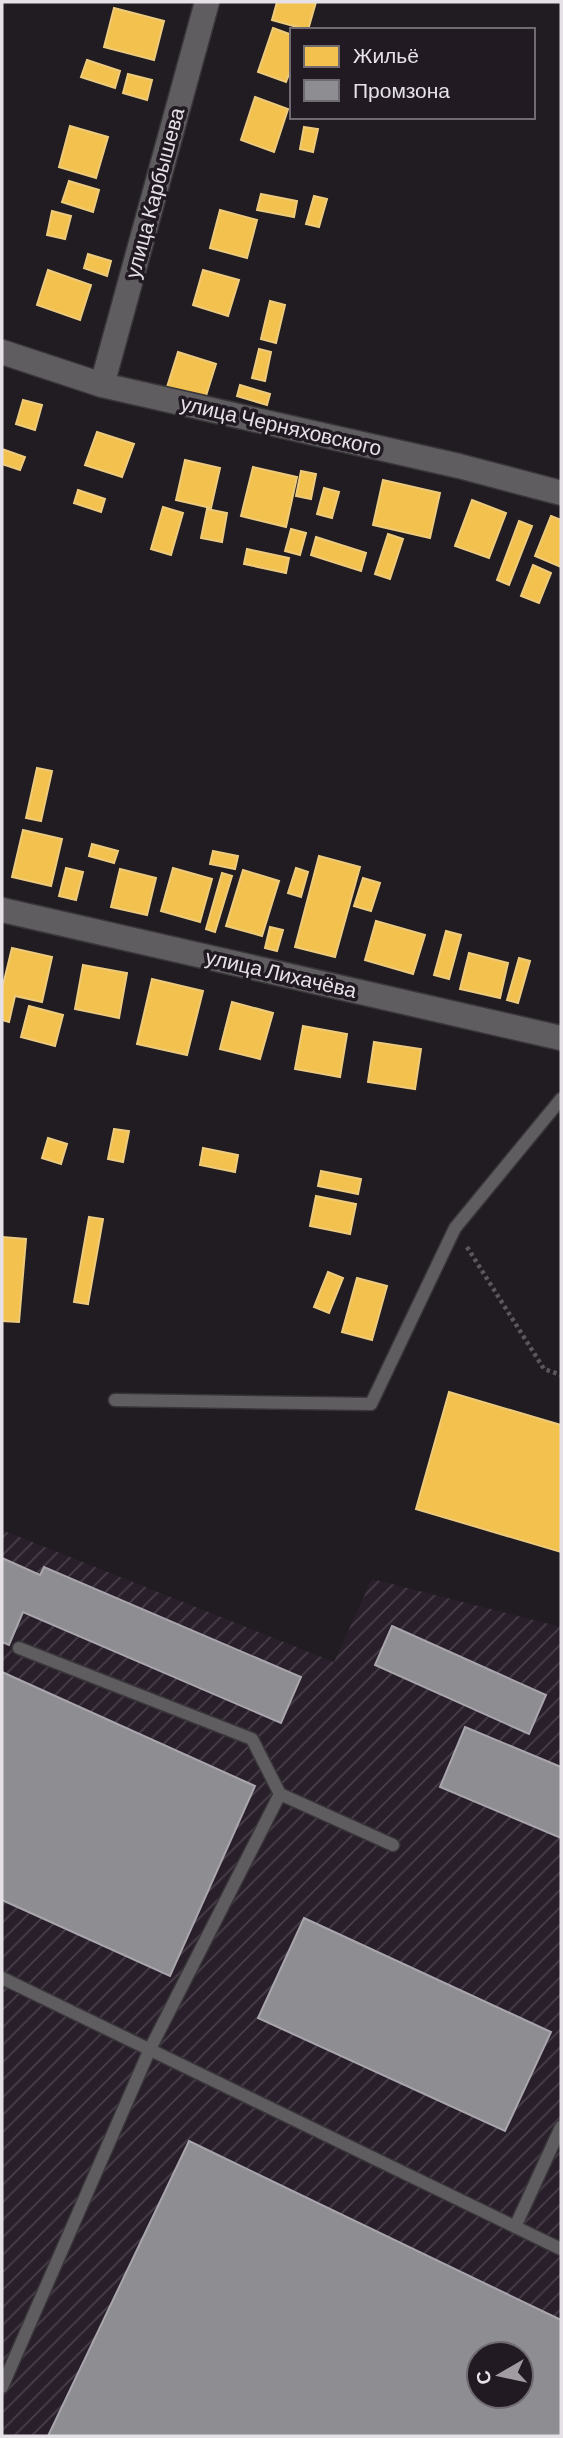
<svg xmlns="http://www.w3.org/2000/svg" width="563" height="2438" font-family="Barlow,sans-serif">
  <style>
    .industrial { fill: url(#industrial-furrows); fill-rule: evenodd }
    .homes { fill: #f2c14e; stroke: #eecb7c; stroke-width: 2 }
    .industry { fill: #8d8d92; stroke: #a8a6ac; stroke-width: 2; fill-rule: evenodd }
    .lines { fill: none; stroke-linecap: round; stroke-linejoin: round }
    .service-casing { stroke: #39363a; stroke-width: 15 }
    .minor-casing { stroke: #39363a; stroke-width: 27 }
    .path { stroke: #5a585b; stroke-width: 4.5; stroke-dasharray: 3.5 3.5; stroke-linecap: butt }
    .service { stroke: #605d61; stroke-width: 12 }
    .minor { stroke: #605d61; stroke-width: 24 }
    .labels { text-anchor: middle; stroke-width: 7; stroke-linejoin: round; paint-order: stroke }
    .street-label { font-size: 21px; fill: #e6e1e7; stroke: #211a23 }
  </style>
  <defs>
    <pattern id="industrial-furrows" width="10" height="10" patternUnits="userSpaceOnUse" patternTransform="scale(1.75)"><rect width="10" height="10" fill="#291f2b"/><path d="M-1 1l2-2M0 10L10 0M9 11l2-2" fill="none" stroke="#483f4a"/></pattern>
  </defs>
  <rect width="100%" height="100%" fill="#201c21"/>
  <!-- industrial -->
  <path class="industrial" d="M2,1530L334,1662L372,1579L561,1627V2436H2ZM479,2354H521V2396H479Z"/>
  <!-- homes -->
  <path class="homes" d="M277,2H316L308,30L272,20Z
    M114,8L164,21L154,60L104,47Z
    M273,28L292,35V66L286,82L258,72Z
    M87,60L120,71L115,88L81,77Z
    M128,74L152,80L147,100L123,93Z
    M255,97L288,109L274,152L241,140Z
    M70,126L108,137L96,178L59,167Z
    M304,127L318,129L313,152L300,149Z
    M69,181L99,190L93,212L62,202Z
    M261,194L297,201L294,217L257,210Z
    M314,196L327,199L319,227L306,224Z
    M220,210L257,220L247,258L210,248Z
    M52,211L71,216L65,239L47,235Z
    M88,254L111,261L107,276L84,268Z
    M48,270L91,285L80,320L37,305Z
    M203,270L239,280L228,316L193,305Z
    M270,301L285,305L276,343L261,339Z
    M259,349L271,352L265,381L252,378Z
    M178,352L216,364L205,399L167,387Z
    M240,385L270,394L267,405L237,396Z
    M23,400L42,405L35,430L16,424Z
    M97,432L134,444L122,477L85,465Z
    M2,449L25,457L20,470L2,464Z
    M185,460L220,468L211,508L176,500Z
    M253,467L297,477L286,527L241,516Z
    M301,471L316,474L311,499L296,496Z
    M383,480L440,493L430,538L373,525Z
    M324,488L339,492L332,518L317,514Z
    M78,490L105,499L101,512L74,503Z
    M472,500L506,513L489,558L455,546Z
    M163,507L183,513L171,555L151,549Z
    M207,509L227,513L222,542L201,538Z
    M551,516L561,520V567L535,556Z
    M519,521L532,526L509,585L497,580Z
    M291,529L306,533L300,555L285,551Z
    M388,534L403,539L390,579L375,574Z
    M316,537L366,553L361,571L311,555Z
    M247,549L289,558L286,573L244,564Z
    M533,565L551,573L539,603L521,596Z
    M37,768L52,771L41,821L26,818Z
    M23,830L62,839L51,886L12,877Z
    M92,844L118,851L114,863L89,856Z
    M213,851L238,856L235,869L210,864Z
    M319,856L360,867L335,957L295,947Z
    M66,868L83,872L76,900L59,896Z
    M173,868L212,879L200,922L161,911Z
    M296,868L308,872L301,897L288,893Z
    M120,869L156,878L147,915L111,907Z
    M243,870L279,881L262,936L226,926Z
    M222,873L232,876L215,932L206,929Z
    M363,878L380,883L371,911L354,906Z
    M376,921L425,935L413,974L365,960Z
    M270,927L283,930L277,951L265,948Z
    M446,931L461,935L449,979L434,975Z
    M12,948L52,957L42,1002L15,996L9,1022L2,1020V989Z
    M469,953L508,963L500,998L460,989Z
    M519,958L530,961L518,1003L507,1000Z
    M83,965L127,973L119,1018L75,1009Z
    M152,979L203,991L187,1055L137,1044Z
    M232,1002L273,1013L260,1059L220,1049Z
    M29,1006L63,1015L55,1046L21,1037Z
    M303,1026L347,1034L340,1077L295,1069Z
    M374,1042L421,1049L415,1089L368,1082Z
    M114,1129L129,1131L123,1162L108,1159Z
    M48,1138L67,1144L61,1164L42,1158Z
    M203,1148L238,1155L235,1172L200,1165Z
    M321,1171L361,1179L358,1194L318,1186Z
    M316,1196L356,1204L350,1234L310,1226Z
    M89,1217L103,1219L88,1304L74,1302Z
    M2,1237L26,1239L19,1322L2,1321Z
    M328,1272L343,1278L329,1313L314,1307Z
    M357,1278L387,1286L372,1340L342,1332Z
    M449,1392L561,1425V1552L416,1509Z"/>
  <!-- industry -->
  <path class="industry" d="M2,1558L40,1575L44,1567L301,1677L281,1723L23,1612L9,1645L2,1642Z
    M392,1626L546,1695L529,1734L375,1665Z
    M2,1672L255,1786L170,1976L2,1900Z
    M465,1727L561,1767V1838L440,1787Z
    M304,1918L551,2032L505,2131L258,2018Z
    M189,2141L561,2320V2436H48ZM479,2354H521V2396H479Z"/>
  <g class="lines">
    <defs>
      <path id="service" d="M115,1400L371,1404L455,1228L561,1099
        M19,1648L252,1739L280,1794L393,1845
        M2,1978L561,2249
        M515,2227L561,2127
        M2,2387L150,2049L280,1794"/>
      <path id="minor" d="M2,352L102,385L459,466L561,493
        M102,385L207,2
        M2,910L561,1038"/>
    </defs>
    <!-- service casing -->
    <use href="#service" class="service-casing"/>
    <!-- minor casing -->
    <use href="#minor" class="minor-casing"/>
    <!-- path -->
    <path class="path" d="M467,1247L544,1369L561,1375"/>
    <!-- service -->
    <use href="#service" class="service"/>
    <!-- minor -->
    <use href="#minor" class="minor"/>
  </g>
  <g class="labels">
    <!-- street labels -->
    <g class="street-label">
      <text transform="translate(155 193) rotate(-75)" y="7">улица Карбышева</text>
      <text transform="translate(281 426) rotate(13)" y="7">улица Черняховского</text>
      <text transform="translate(281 974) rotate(13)" y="7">улица Лихачёва</text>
    </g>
  </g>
  <!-- border -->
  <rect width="563" height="2438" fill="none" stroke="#e6e1e7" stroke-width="7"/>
  <!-- legend -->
  <rect x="290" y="28" width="245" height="91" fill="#211a23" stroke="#706a71" stroke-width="2"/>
  <rect x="304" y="46" width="35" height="21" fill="#f2c14e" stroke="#706a71" stroke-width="2"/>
  <text x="353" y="63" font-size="21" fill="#e6e1e7">Жильё</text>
  <rect x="304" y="80" width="35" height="21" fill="#8d8d92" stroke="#706a71" stroke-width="2"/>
  <text x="353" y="98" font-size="21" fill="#e6e1e7">Промзона</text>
  <!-- north arrow -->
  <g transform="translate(500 2375) rotate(261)"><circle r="33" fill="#211a23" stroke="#706a71" stroke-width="2"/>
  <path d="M0-5L12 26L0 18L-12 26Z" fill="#a19ca2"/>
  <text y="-10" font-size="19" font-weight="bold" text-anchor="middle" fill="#e6e1e7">С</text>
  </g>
</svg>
